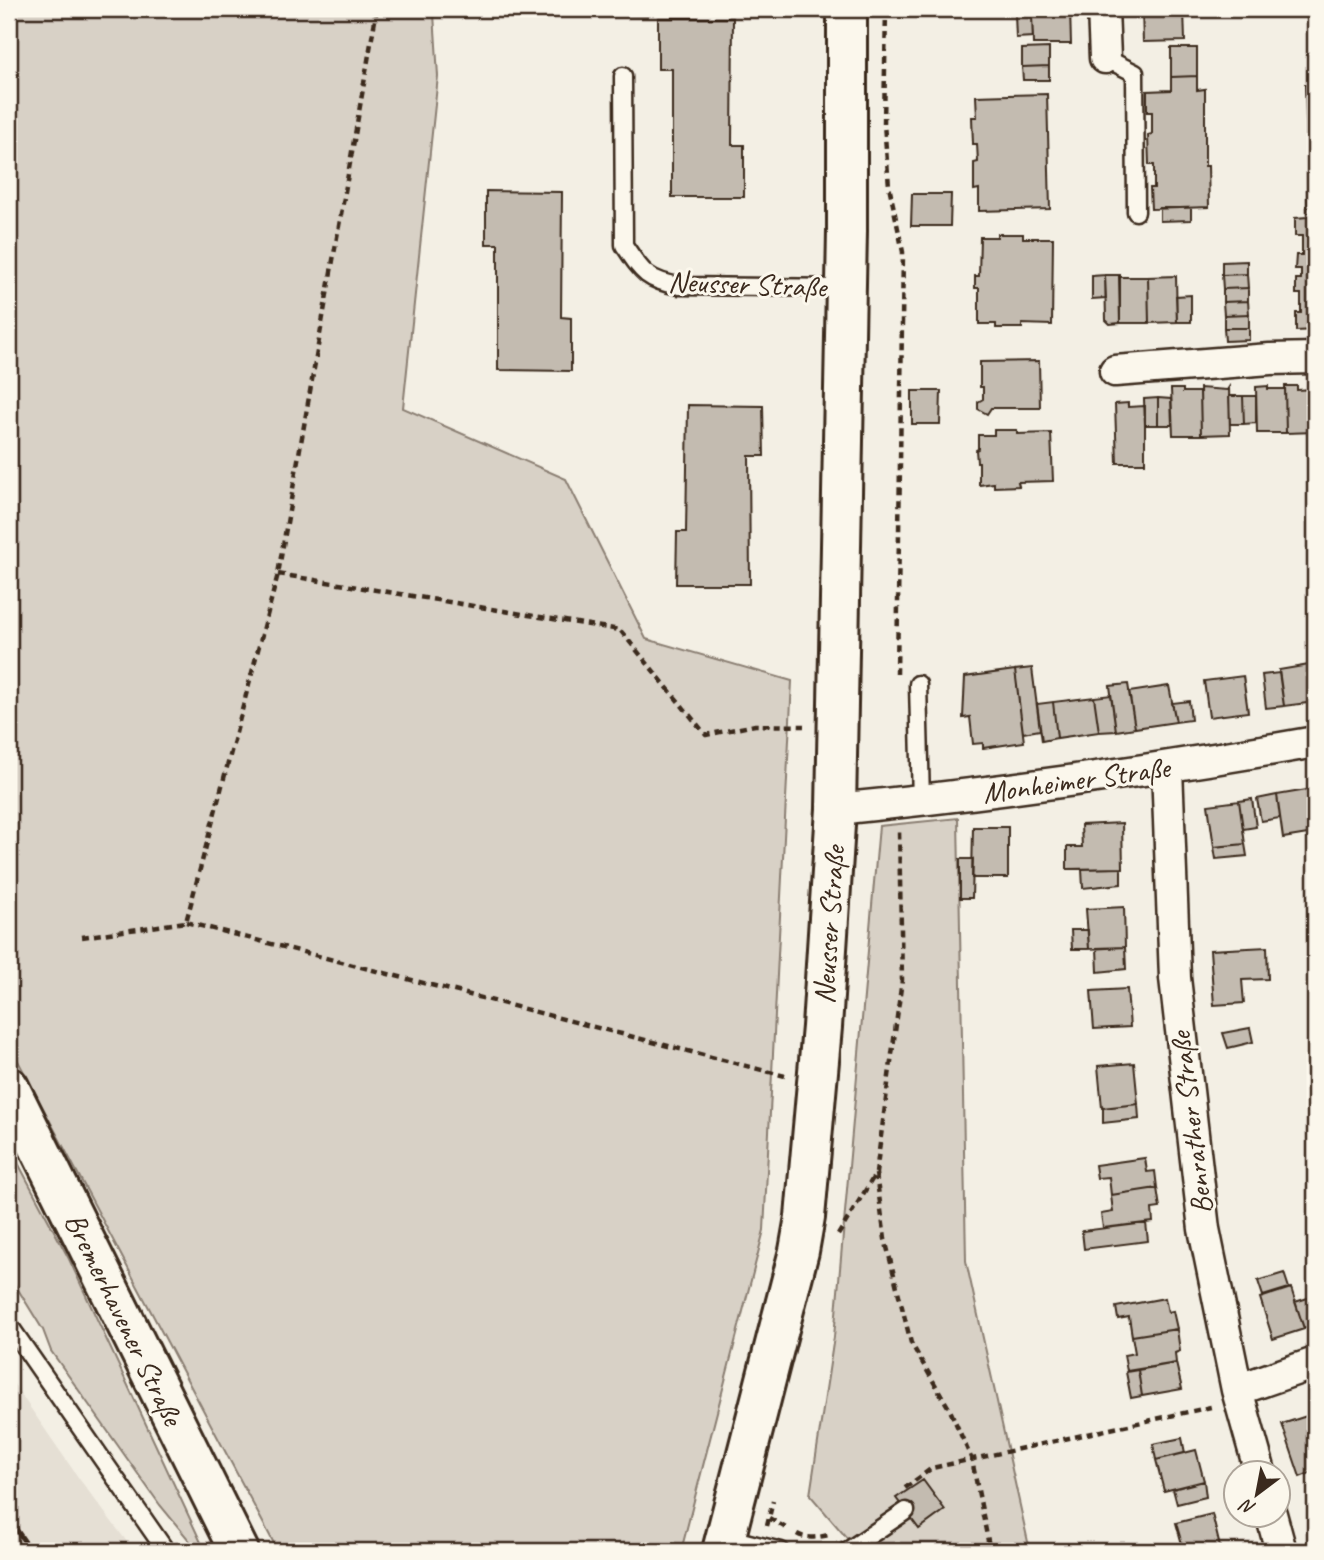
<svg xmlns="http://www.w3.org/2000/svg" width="1324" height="1560" font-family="Caveat,sans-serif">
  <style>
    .built { fill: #e5dfd4 }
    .green { fill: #d8d1c6; stroke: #8a7e72; stroke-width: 2 }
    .building { fill: #c3bbb0; stroke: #3b2a1e; stroke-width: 2 }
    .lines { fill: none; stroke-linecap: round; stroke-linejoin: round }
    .lane-casing { stroke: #3b2a1e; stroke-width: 21 }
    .street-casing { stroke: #3b2a1e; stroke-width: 35 }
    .secondary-casing { stroke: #3b2a1e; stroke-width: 44 }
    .path { stroke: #3b2a1e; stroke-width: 4.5; stroke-dasharray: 7 5; stroke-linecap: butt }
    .lane { stroke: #fbf7ec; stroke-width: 16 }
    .street { stroke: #fbf7ec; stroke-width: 30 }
    .secondary { stroke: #fbf7ec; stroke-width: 38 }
    .rail { stroke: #3b2a1e; stroke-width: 5 }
    .labels { text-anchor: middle; stroke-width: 6; stroke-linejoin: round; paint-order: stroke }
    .street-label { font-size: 30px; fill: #3b2a1e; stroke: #fbf7ec }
  </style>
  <rect width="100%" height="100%" fill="#f3efe4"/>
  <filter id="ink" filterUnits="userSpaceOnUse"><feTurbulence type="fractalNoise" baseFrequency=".0143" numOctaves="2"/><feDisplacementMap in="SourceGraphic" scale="14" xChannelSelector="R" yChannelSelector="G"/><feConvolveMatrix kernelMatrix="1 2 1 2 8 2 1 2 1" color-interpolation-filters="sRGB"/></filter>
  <g filter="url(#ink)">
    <!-- built -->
    <path class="built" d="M9,1377L80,1480L134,1551H9Z"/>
    <!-- green -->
    <path class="green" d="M9,9H647V16L434,14L438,76L403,408L566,479L646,639L792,681L764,1230L681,1551H278L9,1044Z
      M958,818L966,1261L1030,1551H858L810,1495L834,1337L879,826Z
      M9,1146L69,1259L205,1551H198L160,1505L51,1351L43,1330L9,1275Z"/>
    <!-- building -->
    <path class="building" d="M1026,9H1070L1071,44H1033L1032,16H1027Z
      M1142,9H1184L1185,41L1143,42Z
      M1015,14H1027V16H1032L1033,37L1016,38Z
      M658,18H733L732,145H744V197H672V69H658Z
      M1049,48V66L1022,67V49Z
      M1171,48H1197V76L1171,77Z
      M1049,66V80H1023L1022,67Z
      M1197,76V90L1205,89V166H1208L1209,207L1151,209L1150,188H1154V165H1149L1148,135L1152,134V112H1147V91L1171,90V77Z
      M1305,85H1315V122H1306Z
      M1047,94L1050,209L979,211V189L974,190V163L978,162L977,144H973L972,117H977L976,96Z
      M1306,122H1315V169H1307Z
      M1307,169H1315V217H1308Z
      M486,191L562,192L561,317L571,318V371L498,370V244H486Z
      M912,194H951L950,226H911Z
      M1160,208H1191V220L1160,221Z
      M1308,217H1315V330L1296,331V313H1301V294H1296V279H1301V269H1295L1296,255H1302V236H1295V218Z
      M997,234H1023V238H1053L1052,325L1022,324V328H996V324H979V288H975V276H979L980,237H997Z
      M1247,261V274L1222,275V262Z
      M1247,274L1248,288L1223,289L1222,275Z
      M1105,275H1120V323L1110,324L1106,320Z
      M1105,275L1106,298L1092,299V276Z
      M1176,276L1177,322L1149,323L1148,277Z
      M1119,277H1148L1149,323H1120Z
      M1248,288V301L1223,302V289Z
      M1191,295V322H1177L1176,296Z
      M1248,301L1249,314L1224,315L1223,302Z
      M1249,314V328H1224V315Z
      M1224,328H1249V340L1225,341Z
      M1039,361L1040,408H991L987,414L978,409V402L983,399V387H980V362Z
      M1313,385L1315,432L1286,433L1285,386H1297V390L1313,389Z
      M1268,386V389H1285L1286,433H1257L1256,387Z
      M1229,387L1230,434L1201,435L1200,388L1227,390Z
      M1171,389H1183V392H1200L1201,435H1173Z
      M912,391H941L940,424H912Z
      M1229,396H1243L1244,424H1230Z
      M1243,396H1256V423L1244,424Z
      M1158,398L1171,399L1172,425H1158Z
      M1158,398V425H1145L1144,399Z
      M1128,403V407L1145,406V463H1117L1115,404Z
      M688,405L763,406L764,456H749L750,584H676L677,532H686Z
      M994,430H1017V434L1051,433L1053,481L1018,482L1019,486L994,487V483L979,485V462H977L976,450L978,449V435H994Z
      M1315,664V702L1284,706L1279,670Z
      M1032,668L1040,730L1023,733L1015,670Z
      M1015,670L1024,742L983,748V743L973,744L970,717L963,718L965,677Z
      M1279,673L1284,706L1266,708L1262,675Z
      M1243,676L1248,712L1209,717L1204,681Z
      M1128,684L1135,728L1116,731L1110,686Z
      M1169,686L1176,722L1135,728L1129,692Z
      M1111,695L1116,731L1099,732L1094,697Z
      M1094,697L1099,732L1057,738L1053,702Z
      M1189,701L1191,720L1176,722L1172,703Z
      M1053,702L1057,738L1042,741L1037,704Z
      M1307,790L1314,833L1283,838L1277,795Z
      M1277,795L1280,818L1261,821L1257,799Z
      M1252,799L1256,827L1243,829L1239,801Z
      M1239,801L1245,844L1214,847L1208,805Z
      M1122,823L1123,868L1067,869V847H1082L1081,825Z
      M973,827H1008V878H972Z
      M1245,844L1247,856L1216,859L1214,847Z
      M960,859H973L972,898H960Z
      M1121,868V884L1083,888L1082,869Z
      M1124,907L1125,947L1089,949L1086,909Z
      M1071,930H1088L1089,949H1072Z
      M1125,947L1126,969L1098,972L1097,948Z
      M1267,947L1268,979L1242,980L1244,1003L1214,1005L1210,950Z
      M1127,989L1130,1027L1094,1029L1091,991Z
      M1250,1028L1253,1042L1228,1048L1223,1033Z
      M1134,1063L1138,1104L1102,1108L1098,1066Z
      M1138,1104L1139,1119L1103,1123V1108Z
      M1145,1158L1147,1172L1155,1171L1157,1188L1111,1195L1109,1177L1097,1178L1095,1165Z
      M1157,1188L1160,1208L1152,1209L1153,1222L1103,1228L1101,1214L1113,1212L1111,1195Z
      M1146,1223L1148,1241L1084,1249L1082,1231Z
      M1284,1273L1289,1288L1263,1296L1258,1281Z
      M1291,1288L1304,1329L1273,1339L1260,1298Z
      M1311,1297L1315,1311V1324L1304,1328L1295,1302Z
      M1165,1298L1168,1312L1173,1311L1177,1329L1132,1336L1129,1317L1118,1319L1116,1307Z
      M1177,1329L1180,1351L1175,1353L1176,1363L1127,1371L1124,1355L1135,1353L1132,1336Z
      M1176,1363L1182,1389L1142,1396L1138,1370Z
      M1138,1370L1142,1396L1131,1398L1126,1372Z
      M1313,1414L1315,1419V1471L1300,1477L1282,1424Z
      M1182,1438L1185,1453L1156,1460L1153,1444Z
      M1196,1450L1204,1481L1164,1491L1156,1460Z
      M923,1480L945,1510L919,1529L896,1498Z
      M1204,1481L1206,1497L1177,1504L1173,1489Z
      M1212,1514L1221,1551H1184L1176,1523Z"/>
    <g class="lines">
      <defs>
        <path id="lane" d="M1105,58L1135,73L1136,212
          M623,76L624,245C642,272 646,280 679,286L846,288
          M918,684L921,801
          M9,1325L166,1551
          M725,1537L781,1551
          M847,1551L906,1511"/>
        <path id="street" d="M1103,9L1105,58
          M1115,371L1270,359L1315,358
          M1167,768L1175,978L1204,1229L1237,1390L1260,1472
          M836,809C997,793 1156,770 1315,742
          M1237,1390L1315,1363
          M1271,1514L1281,1551"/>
        <path id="secondary" d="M9,1087L239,1551
          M722,1551L799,1251L805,1217L822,1027L836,809L847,231V9"/>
      </defs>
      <!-- lane casing -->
      <use href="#lane" class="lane-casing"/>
      <!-- street casing -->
      <use href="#street" class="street-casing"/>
      <!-- secondary casing -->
      <use href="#secondary" class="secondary-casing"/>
      <!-- path -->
      <path class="path" d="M886,9L884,124L889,186L903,252L897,674
        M278,574L620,630L706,735L755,725L804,726
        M186,922L785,1076
        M82,937L186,922L278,574L377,9
        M876,1174L885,1239L911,1343L950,1410L972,1460L990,1551
        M838,1235L876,1173L902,980L899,830
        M905,1488L932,1468L1211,1407
        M769,1518L786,1528
        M767,1526L773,1501
        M797,1534C807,1540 821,1537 832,1534"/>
      <!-- lane -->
      <use href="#lane" class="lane"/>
      <!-- street -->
      <use href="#street" class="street"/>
      <!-- secondary -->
      <use href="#secondary" class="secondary"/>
      <!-- rail -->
      <path class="rail" d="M9,1519L31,1551"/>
    </g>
  </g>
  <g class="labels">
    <!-- street labels -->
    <g class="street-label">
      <text transform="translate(747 284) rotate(2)" y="10">Neusser Straße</text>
      <text transform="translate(1076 780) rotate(-8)" y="10">Monheimer Straße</text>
      <text transform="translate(829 925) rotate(-86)" y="10">Neusser Straße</text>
      <text transform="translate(1191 1123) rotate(-97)" y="10">Benrather Straße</text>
      <text transform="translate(124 1319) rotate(64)" y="10">Bremerhavener Straße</text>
    </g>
  </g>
  <!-- margin -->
  <rect width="1324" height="1560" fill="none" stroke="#fbf7ec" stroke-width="35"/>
  <rect x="18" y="18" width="1289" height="1525" fill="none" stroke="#3b2a1e" stroke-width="2.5" filter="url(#ink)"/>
  <!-- north arrow -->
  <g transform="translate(1257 1494) rotate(212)"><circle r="33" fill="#fbf7ec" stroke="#aea59a" stroke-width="2"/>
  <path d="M0-5L12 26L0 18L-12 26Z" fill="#3b2a1e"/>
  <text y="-10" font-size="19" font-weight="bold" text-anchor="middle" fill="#3b2a1e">N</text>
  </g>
</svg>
